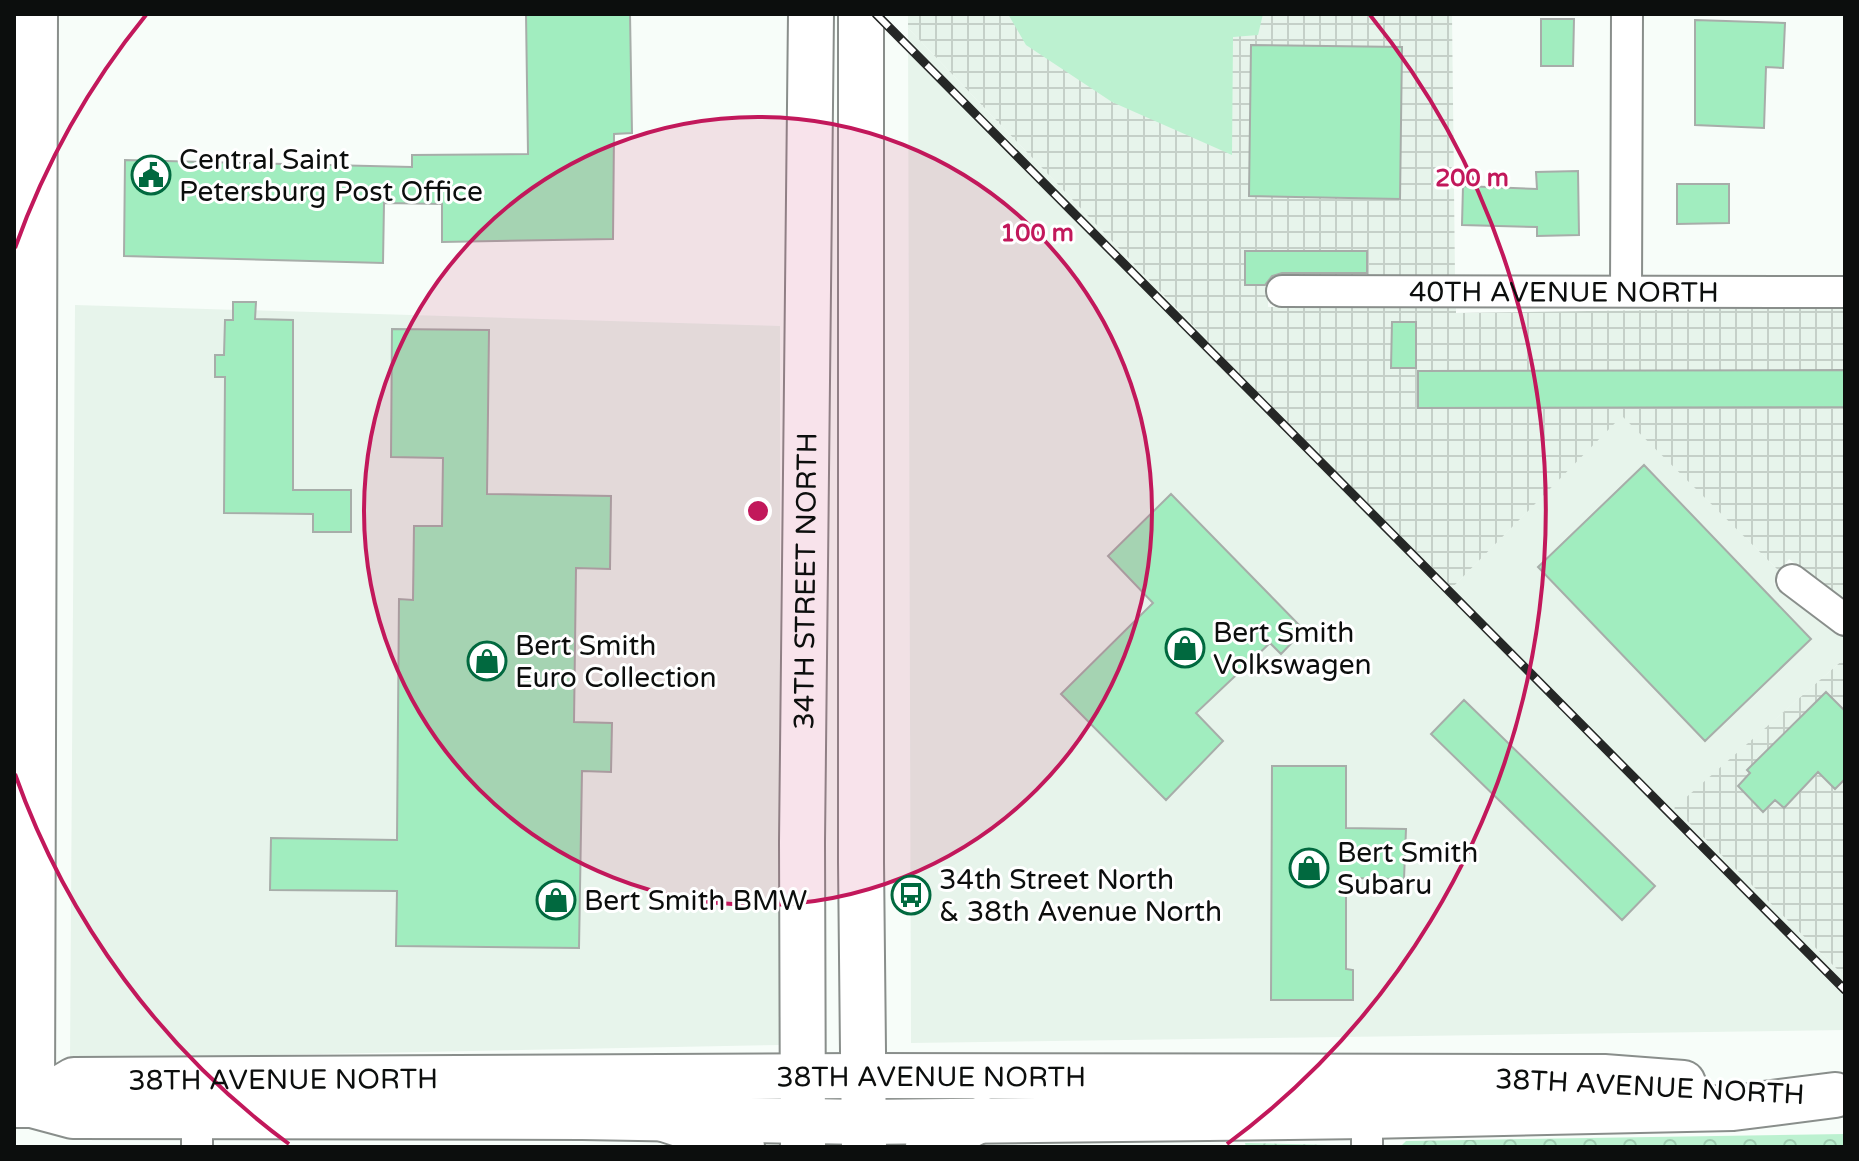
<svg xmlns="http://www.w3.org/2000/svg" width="1859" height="1161" font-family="'Varela Round',sans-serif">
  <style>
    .built { fill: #e7f4eb }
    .industrial { fill: url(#industrial-grid) }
    .green { fill: #bcf1d0 }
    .park { fill: url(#park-crowns) }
    .building { fill: #a1edbf; stroke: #a7ada9; stroke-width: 2 }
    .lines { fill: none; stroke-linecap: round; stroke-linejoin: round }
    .street-casing { stroke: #898e8b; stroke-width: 34 }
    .secondary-casing { stroke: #898e8b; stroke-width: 48 }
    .highway-casing { stroke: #898e8b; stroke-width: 48 }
    .street { stroke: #fff; stroke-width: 30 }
    .secondary { stroke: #fff; stroke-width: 44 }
    .highway { stroke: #fff; stroke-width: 44 }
    .rail-casing { stroke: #252726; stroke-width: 9 }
    .rail { stroke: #fff; stroke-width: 6; stroke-dasharray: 18; stroke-linecap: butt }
    .ring { fill: none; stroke: #c2185b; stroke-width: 4 }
    .labels { text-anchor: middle; stroke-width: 6; stroke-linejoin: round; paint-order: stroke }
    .poi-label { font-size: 28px; fill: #0c0e0d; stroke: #fff; text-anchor: start }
    .street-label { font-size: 28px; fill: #0c0e0d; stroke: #fff }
    .centre { fill: #c2185b; stroke: #fff; stroke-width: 4 }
    .ring-label { font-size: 24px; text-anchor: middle; font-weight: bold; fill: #c2185b; stroke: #fff; stroke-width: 6; stroke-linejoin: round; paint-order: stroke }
  </style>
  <defs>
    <pattern id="industrial-grid" width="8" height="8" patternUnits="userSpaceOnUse" patternTransform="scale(2)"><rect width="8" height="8" fill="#e7f4eb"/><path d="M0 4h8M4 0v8" fill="none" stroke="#c5d0c8"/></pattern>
    <pattern id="park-crowns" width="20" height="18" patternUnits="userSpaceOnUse" patternTransform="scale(2)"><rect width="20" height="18" fill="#bcf1d0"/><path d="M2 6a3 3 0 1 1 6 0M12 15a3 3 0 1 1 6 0" fill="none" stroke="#a0cdb1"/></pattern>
  </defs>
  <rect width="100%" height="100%" fill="#f7fdf9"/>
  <!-- built -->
  <path class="built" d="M908,28L1448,592L1622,415L1780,572L1774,584L1845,639V658L1675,808L1845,977V1030L911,1043Z
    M75,305L780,326V1045L70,1059Z"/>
  <!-- industrial -->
  <path class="industrial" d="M908,14H1452L1455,276L1268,277V307L1456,306V313L1845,307V602L1789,559L1780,572L1622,416L1448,592L908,28Z
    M1845,658V977L1674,808Z"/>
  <!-- green -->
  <path class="green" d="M1008,14H1263L1258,35L1233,37L1232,155L1112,102L1026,45Z"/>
  <!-- park -->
  <path class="park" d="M1845,1134V1147H1400L1406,1141Z
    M1245,1143L1332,1145L1333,1147H1246Z"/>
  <!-- building -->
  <path class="building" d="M526,14H630L632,133L614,134L613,239L442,242V204L384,203L383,263L124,256L125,160L412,167V155L528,154Z
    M1541,19H1574L1573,66H1541Z
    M1695,20L1785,23L1783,68L1766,67L1764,128L1695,125Z
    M1251,45L1402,47L1400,199L1249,196Z
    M1578,171L1579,235L1537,236V227L1462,225L1463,186L1537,189L1536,172Z
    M1677,184H1729V223L1677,224Z
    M1245,251H1367V273H1282L1272,276L1265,285H1245Z
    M233,302H256L255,319L293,320V490H351V532H313V514L224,513L225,377H215V355H224L225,320H233Z
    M1392,322H1416V368H1391Z
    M392,329L489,330L487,494L611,496L610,569L576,568L574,722L612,723L611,772L582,771L579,948L396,946L397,891L270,890L271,838L397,840L399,599L413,600L414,526H442L443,458L391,457Z
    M1845,370V407L1418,408V371Z
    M1644,465L1811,639L1705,741L1538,567Z
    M1171,494L1304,630L1281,654L1270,643L1196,713L1223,741L1166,800L1061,694L1153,603L1108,556Z
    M1826,692L1845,711V779L1835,789L1818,772L1784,808L1775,800L1763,812L1738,786L1750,773L1747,770Z
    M1464,700L1655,886L1622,920L1431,734Z
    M1272,766H1346V828L1406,829L1404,879L1346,878V969L1353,970V1000H1271Z"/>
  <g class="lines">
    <defs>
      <g id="street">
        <path id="s1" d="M1282,291L1845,292"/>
        <path d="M1626,291L1627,14"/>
        <path d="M1792,580L1845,620"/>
        <path d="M1367,1097V1147"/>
        <path d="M197,1147V1116"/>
      </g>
      <g id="secondary">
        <path d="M14,1105H32L73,1116L582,1117L864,1122L1367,1116L1733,1108L1835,1095"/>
        <path id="s2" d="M32,1105L74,1080L862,1076L1604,1077L1683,1083"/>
        <path d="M32,1105L35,14"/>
      </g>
      <g id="highway">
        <path d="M861,14V862L864,1147"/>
        <path d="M664,1119L731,1141L742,1147"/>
        <path id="s3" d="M803,1147L802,842L811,14"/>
        <path d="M928,1147L982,1119"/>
      </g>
    </defs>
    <!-- street casing -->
    <use href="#street" class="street-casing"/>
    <!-- secondary casing -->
    <use href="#secondary" class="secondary-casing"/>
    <!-- highway casing -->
    <use href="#highway" class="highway-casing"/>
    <!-- street -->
    <use href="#street" class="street"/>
    <!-- secondary -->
    <use href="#secondary" class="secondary"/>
    <!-- highway -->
    <use href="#highway" class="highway"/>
    <defs>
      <path id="rail" d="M876,14L1845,990"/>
    </defs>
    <!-- rail casing -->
    <use href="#rail" class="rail-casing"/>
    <!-- rail -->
    <use href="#rail" class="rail"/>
  </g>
  <!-- distance rings -->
  <circle cx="758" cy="511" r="394" fill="#c2185b" fill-opacity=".12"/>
  <g class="ring">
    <circle cx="758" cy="511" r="394"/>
    <path d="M289 1144A788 788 0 0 1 15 774M15 248A788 788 0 0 1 146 15M1370 15A788 788 0 0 1 1227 1144"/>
  </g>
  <!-- icons -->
  <defs>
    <symbol id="civic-ring" viewBox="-11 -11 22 22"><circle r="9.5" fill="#fff" stroke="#01693f" stroke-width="1.5"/><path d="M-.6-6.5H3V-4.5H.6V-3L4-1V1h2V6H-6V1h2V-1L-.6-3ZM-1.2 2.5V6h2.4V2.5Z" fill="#01693f"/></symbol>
    <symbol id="shop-ring" viewBox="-11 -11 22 22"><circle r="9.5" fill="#fff" stroke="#01693f" stroke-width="1.5"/><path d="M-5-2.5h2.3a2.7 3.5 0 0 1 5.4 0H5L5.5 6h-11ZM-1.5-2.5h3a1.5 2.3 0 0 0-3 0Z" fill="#01693f"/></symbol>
    <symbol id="bus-ring" viewBox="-11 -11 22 22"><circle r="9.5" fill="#fff" stroke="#01693f" stroke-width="1.5"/><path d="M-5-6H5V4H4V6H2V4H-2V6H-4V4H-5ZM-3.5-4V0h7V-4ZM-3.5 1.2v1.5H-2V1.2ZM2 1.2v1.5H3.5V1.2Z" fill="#01693f"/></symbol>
  </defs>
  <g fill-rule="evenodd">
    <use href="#civic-ring" x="129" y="153" width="44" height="44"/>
    <use href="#shop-ring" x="1163" y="626" width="44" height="44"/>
    <use href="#shop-ring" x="465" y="639" width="44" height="44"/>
    <use href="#shop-ring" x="1287" y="846" width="44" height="44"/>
    <use href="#bus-ring" x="889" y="873" width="44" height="44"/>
    <use href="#shop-ring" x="534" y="878" width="44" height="44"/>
  </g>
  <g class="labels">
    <!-- poi labels -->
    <g class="poi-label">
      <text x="179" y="169">Central Saint<tspan x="179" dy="32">Petersburg Post Office</tspan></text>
      <text x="1213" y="642">Bert Smith<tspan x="1213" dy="32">Volkswagen</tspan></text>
      <text x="515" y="655">Bert Smith<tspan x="515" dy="32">Euro Collection</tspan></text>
      <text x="1337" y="862">Bert Smith<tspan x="1337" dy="32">Subaru</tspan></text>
      <text x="939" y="889">34th Street North<tspan x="939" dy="32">&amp; 38th Avenue North</tspan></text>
      <text x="584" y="910">Bert Smith BMW</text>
    </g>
    <!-- street labels -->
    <g class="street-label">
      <text dy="10" stroke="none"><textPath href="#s1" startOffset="282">40TH AVENUE NORTH</textPath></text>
      <text dy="10" stroke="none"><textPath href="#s3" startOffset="566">34TH STREET NORTH</textPath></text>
      <text dy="10" stroke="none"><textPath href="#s2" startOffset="906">38TH AVENUE NORTH</textPath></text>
      <text dy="10" stroke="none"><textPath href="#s2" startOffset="258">38TH AVENUE NORTH</textPath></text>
      <text transform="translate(1650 1086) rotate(3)" y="10">38TH AVENUE NORTH</text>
    </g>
  </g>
  <circle cx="758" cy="511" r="12" class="centre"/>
  <g class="ring-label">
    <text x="1472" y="186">200 m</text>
    <text x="1037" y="241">100 m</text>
  </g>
  <!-- border -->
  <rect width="1859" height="1161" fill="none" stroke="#0c0e0d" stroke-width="32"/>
</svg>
